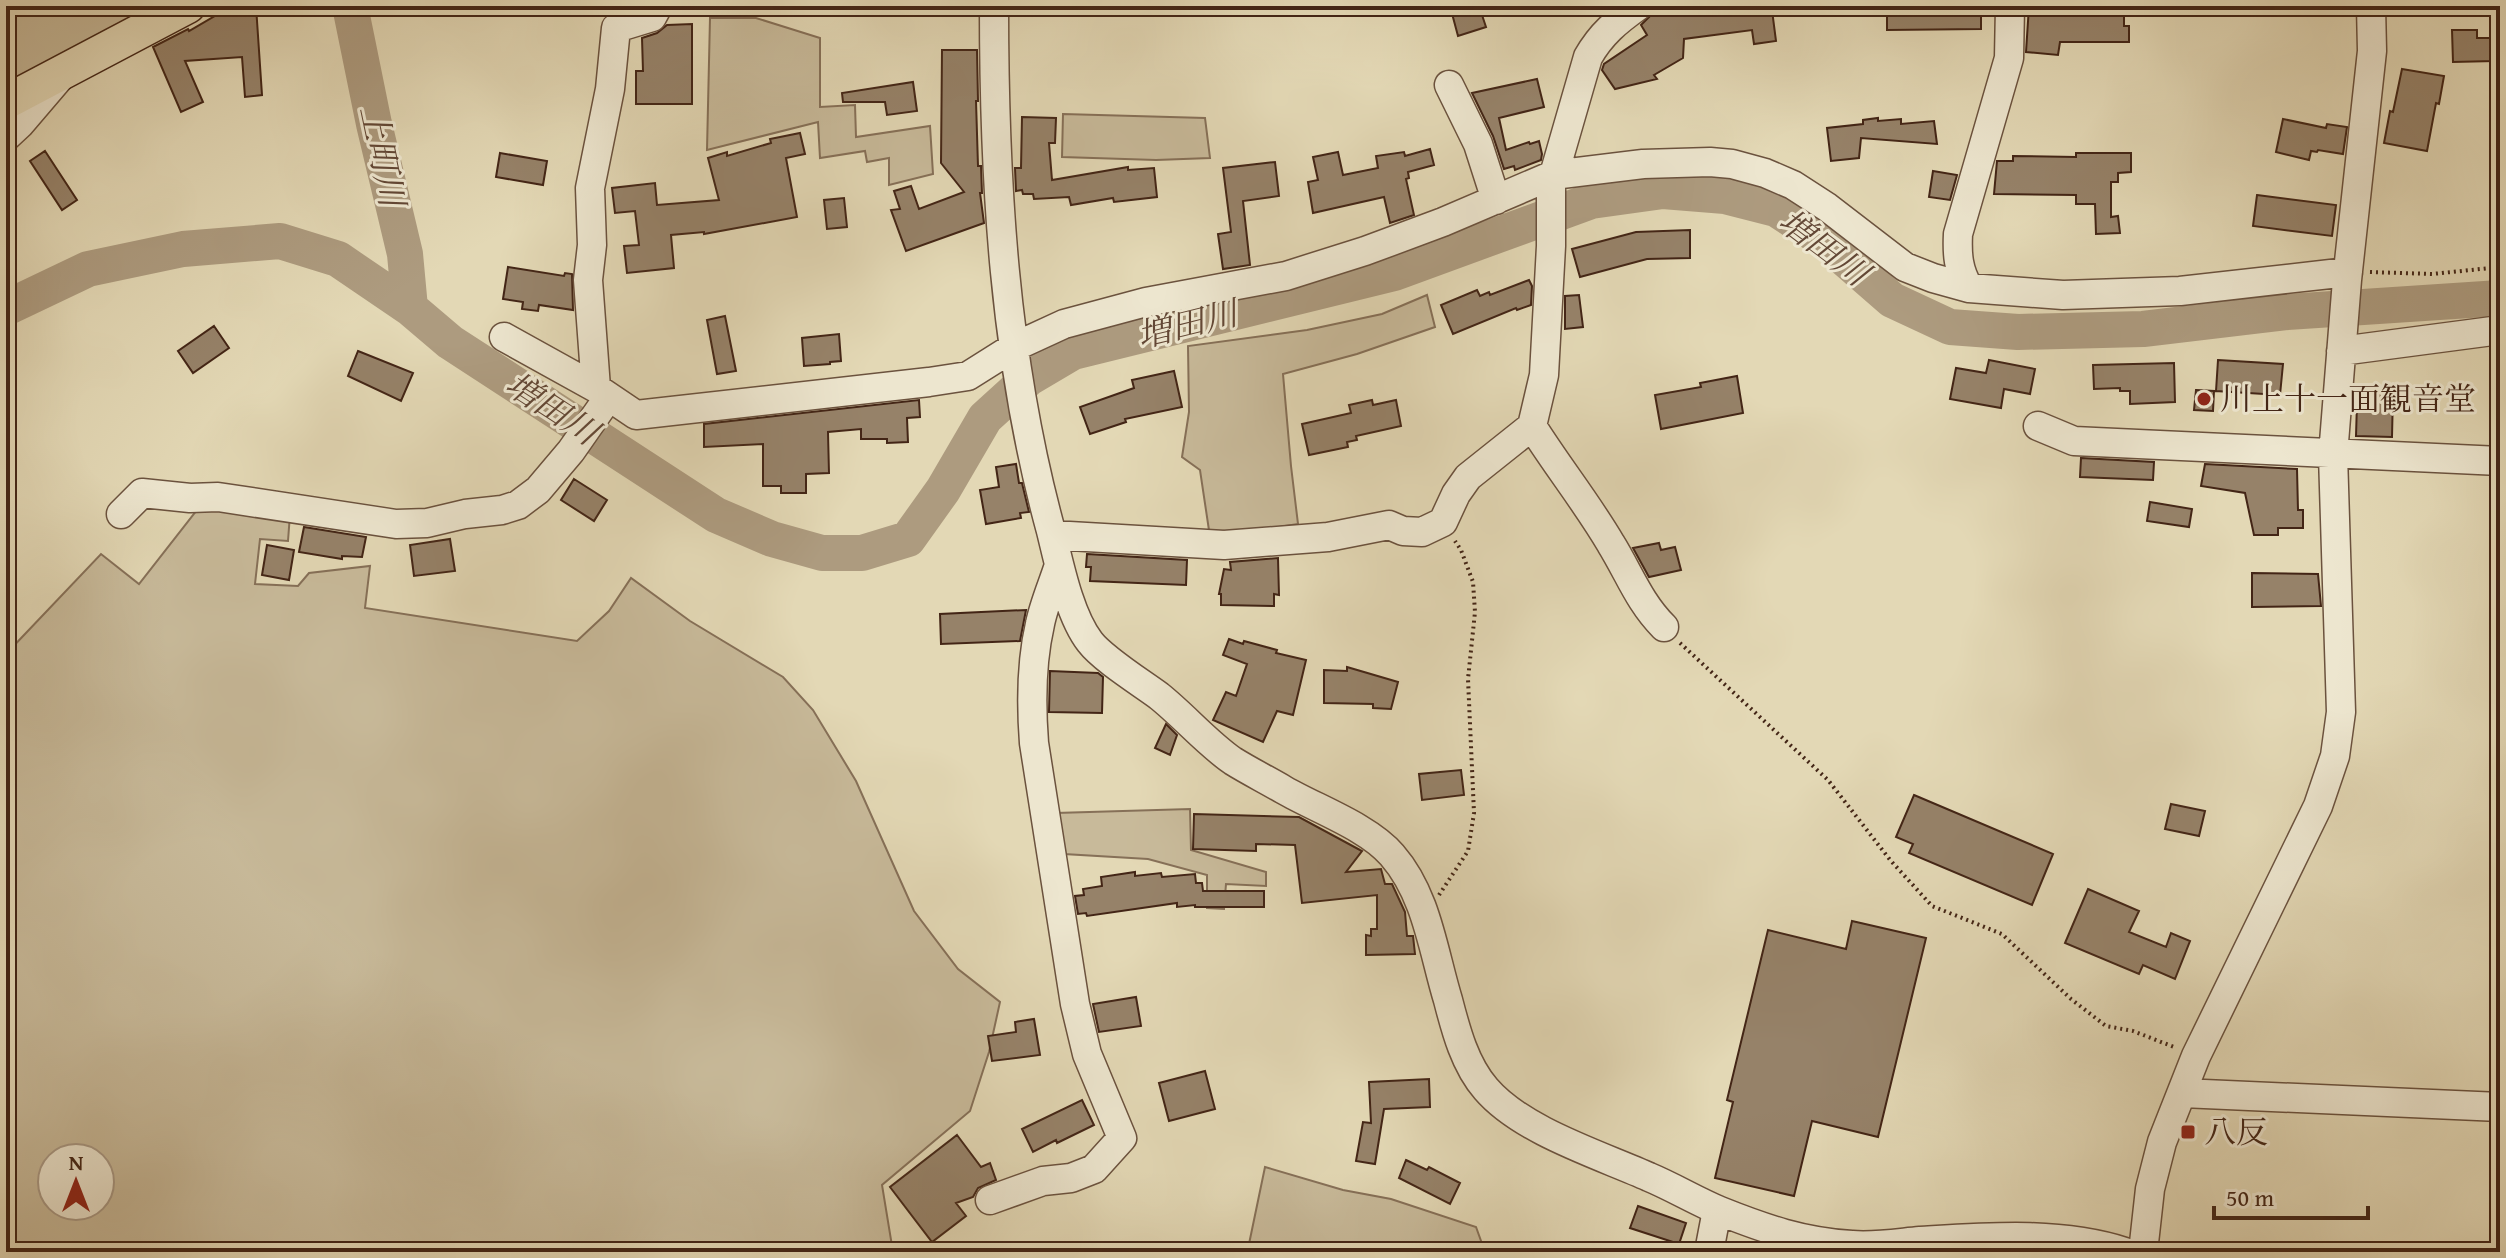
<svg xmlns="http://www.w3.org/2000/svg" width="2506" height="1258" font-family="'Gentium Book Plus','Noto Serif JP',serif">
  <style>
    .green { fill: #c8ba9a; stroke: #867058; stroke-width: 2; fill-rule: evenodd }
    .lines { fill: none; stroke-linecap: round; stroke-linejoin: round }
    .river { stroke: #ad9b7f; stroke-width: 36 }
    .building { fill: #968269; stroke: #432516; stroke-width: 2 }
    .minor-casing { stroke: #6b523e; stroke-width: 31 }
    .major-casing { stroke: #432516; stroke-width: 37 }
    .path { stroke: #432516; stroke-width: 4; stroke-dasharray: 2 4; stroke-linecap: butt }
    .minor { stroke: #ede6cf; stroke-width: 28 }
    .major { stroke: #e3d8b5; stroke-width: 34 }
    .poi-dot { fill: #8f2418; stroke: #ede6cf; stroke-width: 3 }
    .labels { text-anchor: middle; stroke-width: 6; stroke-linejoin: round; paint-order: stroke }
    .poi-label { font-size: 32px; fill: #432516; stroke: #ede6cf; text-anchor: start }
    .water-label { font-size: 34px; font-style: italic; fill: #634836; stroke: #ede6cf }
  </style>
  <rect width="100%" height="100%" fill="#e3d8b5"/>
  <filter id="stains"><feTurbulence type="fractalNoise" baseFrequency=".0025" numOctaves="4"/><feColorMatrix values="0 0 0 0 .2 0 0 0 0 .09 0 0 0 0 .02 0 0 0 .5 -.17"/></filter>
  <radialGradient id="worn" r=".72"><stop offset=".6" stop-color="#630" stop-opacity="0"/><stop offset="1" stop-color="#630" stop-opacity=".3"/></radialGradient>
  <!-- green -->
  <path class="green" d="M6,6H159L6,95Z
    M710,18H756L820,38V107L855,105L856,137L930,126L933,174L889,185V158L867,162L865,151L820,158L818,122L707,150Z
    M1063,114L1205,118L1210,158L1156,160L1062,157Z
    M1427,295L1435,327L1357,354L1283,374L1291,466L1298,524L1210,537L1200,470L1182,457L1189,412L1188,346L1307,330L1382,314Z
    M204,501L290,514L288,541L260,539L255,584L298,586L309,573L370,566L365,608L577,641L609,611L631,578L690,621L783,677L813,710L856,781L914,911L958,969L1000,1002L989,1052L970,1111L882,1185L893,1252H6V654L101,554L139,584ZM52,1158H100V1206H52Z
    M1190,809L1191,850L1266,872V886L1226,884L1224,909L1207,908V875L1148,859L1064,854L1056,813Z
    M1265,1167L1343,1190L1391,1199L1476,1227L1485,1252H1294L1249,1244Z"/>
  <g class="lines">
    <!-- river -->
    <path class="river" d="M350,6L374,124L405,254L410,308
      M6,308L88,269L183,249L280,241L338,259L410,308L450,342L716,515L772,539L822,553H862L908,539L943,490L985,418L1029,378L1073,352L1394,273L1591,201L1663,191L1725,196L1776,209L1822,239L1892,300L1950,327L2018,332L2143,329L2287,312L2500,298"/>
  </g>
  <!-- building -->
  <path class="building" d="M232,6H256L262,95L245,97L242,57L185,61L203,102L181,112L153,47L188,29L189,31Z
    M1450,6H1479L1486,27L1458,36Z
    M1664,6H1687L1686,12L1730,6H1744L1745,13L1772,10L1776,41L1754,44L1752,30L1684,39L1683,58L1654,75L1657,79L1615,89L1602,70L1604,64L1647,35L1641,25L1654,12Z
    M1887,6H1981V29L1887,30Z
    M2029,6H2124V26H2129V42H2060L2058,55L2026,52Z
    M692,24V104H636V71H643L642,38L657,33L667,25Z
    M2452,30H2477V38H2494V61L2453,62Z
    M942,50H977L978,101H976L978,166H981L982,193H980L984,223L906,251L891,210L900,209L894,191L911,186L919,209L964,192L941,163Z
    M2402,69L2444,76L2439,104L2436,103L2427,151L2384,143L2390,111L2393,112Z
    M1537,79L1544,107L1499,118L1506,150L1529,142L1530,144L1539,141L1542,154L1541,160L1515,170L1514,166L1504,169L1493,136L1472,93Z
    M913,82L917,111L887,115L885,102H843L842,93Z
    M1022,117L1056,118L1055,143H1049L1052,180L1128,167V170L1154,168L1157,197L1114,202L1113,198L1071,205L1069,197L1034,199L1033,194H1023L1022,190L1016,191L1015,168H1021Z
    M1878,118V121L1901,119V124L1934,121L1937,144L1861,138L1859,158L1831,161L1827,128L1863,124V120Z
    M2283,119L2326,128L2327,124L2347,127L2343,154L2318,150L2317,152L2311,151L2309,160L2276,152Z
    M800,133L805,154L786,158L797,217L704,234V232L671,235L674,268L627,273L624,246L639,245L635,211L615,213L612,188L655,183L657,205L719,200L708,158L727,152V156L771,143L770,139Z
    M1430,149L1434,165L1408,172L1409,178L1406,179L1414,215L1390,223L1384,197L1313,213L1308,182L1318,180L1313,157L1338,152L1343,175L1378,168L1376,156L1404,152L1405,156Z
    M45,151L77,200L62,210L30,161Z
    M500,153L547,161L543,185L496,177Z
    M2076,153H2131V172L2118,173V182H2111V217L2118,216L2120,233L2096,234L2095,204H2076V195L1994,194L1997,161H2013V156L2076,157Z
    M1275,162L1279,196L1243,201L1250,265L1223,269L1218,234L1231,232L1223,168Z
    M1933,171L1957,175L1950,200L1929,197Z
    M2257,195L2336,205L2332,236L2253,226Z
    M844,198L847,227L827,229L824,200Z
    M1690,230V258L1647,259L1580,277L1572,249L1636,232Z
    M508,267L564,276L565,273L572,274L573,310L539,305L538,311L522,309L523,302L503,299Z
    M1529,280L1532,286L1531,305L1517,310L1516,308L1453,334L1441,305L1477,290L1480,296L1489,292L1490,295Z
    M1579,295L1583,327L1565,329V296Z
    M725,316L736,371L717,374L707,320Z
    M214,326L229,348L193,373L178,351Z
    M839,334L841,361L830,362V364L804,366L802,338Z
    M358,351L413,373L401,401L348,376Z
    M1989,360L2035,369L2030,394L2004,389L2001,408L1950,399L1956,368L1986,373Z
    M2218,360L2283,364L2280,395L2216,391Z
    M2174,363L2175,402L2130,404V391H2120V388L2094,389L2093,365Z
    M1174,371L1182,407L1125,419L1126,422L1090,434L1080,407L1134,388L1132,380Z
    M1737,376L1743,413L1661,429L1655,395L1701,387L1700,383Z
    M2196,390L2214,391L2213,411L2194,410Z
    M2374,391L2393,392L2392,437L2356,436L2357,403H2373Z
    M919,400L920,417L907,418L908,442L887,443V439H861V429L828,432L829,473L806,474V493H781V486H763V444L704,447V424Z
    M1372,400L1373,405L1396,400L1401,426L1356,436L1357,440L1347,442L1348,447L1309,455L1302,424L1351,413L1349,405Z
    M2081,458L2154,462L2153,480L2080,477Z
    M1016,464L1019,483H1022L1029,512L1020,513L1021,518L986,524L980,490L999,487L996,467Z
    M2205,464L2297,469L2298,510H2303V528H2278V535H2254L2245,493L2201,486Z
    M574,479L607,500L594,521L561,500Z
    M2150,502L2192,509L2189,527L2147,521Z
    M304,527L366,537L362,557L342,556V559L299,552Z
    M450,539L455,571L414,576L410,545Z
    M1659,543L1661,550L1675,547L1681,570L1649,577L1633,548Z
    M267,545L294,550L289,580L262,575Z
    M1087,554L1187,560L1186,585L1090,581L1091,567H1086Z
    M1278,558L1279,595L1274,594V606L1221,605V594H1219L1224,569L1231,570L1230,562Z
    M2252,573L2318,574L2321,606L2252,607Z
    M1026,610L1020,641L941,644L940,614Z
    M1229,639L1243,644L1244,641L1277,650L1276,653L1306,660L1293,715L1277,711L1263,742L1213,720L1226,692L1236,696L1247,664L1223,655Z
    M1347,667L1398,682L1391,709L1373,708V704L1324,703V670L1347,671Z
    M1050,671L1098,673L1103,677L1102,713L1049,712Z
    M1166,724L1177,735L1170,755L1155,748Z
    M1461,770L1464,795L1422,800L1419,774Z
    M1914,795L2053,854L2032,905L1909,853L1913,844L1896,837Z
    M2171,804L2205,811L2199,836L2165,829Z
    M1194,814L1299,817L1360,850L1362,851L1346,872L1381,869L1385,884H1392L1405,912L1407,936H1413L1415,954L1366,955V935L1371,936V929H1377V895L1302,903L1295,845L1256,844V851L1193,849Z
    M1135,872V876L1161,873L1162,877L1195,874L1196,883H1202L1203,891H1264V907H1195V905L1177,907V903L1087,916L1086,913L1078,914L1075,896L1084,895L1083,889L1102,886L1101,877Z
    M2088,889L2139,911L2129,932L2166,947L2171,933L2190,941L2175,979L2143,965L2139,974L2065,943Z
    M1852,921L1926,938L1878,1137L1812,1121L1794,1196L1715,1178L1733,1102L1727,1100L1768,930L1846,949Z
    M1136,997L1141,1026L1099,1032L1093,1004Z
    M1034,1019L1040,1055L992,1061L988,1036L1016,1032L1015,1022Z
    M1205,1071L1215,1109L1169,1121L1159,1083Z
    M1429,1079L1430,1107L1384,1109L1375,1164L1356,1161L1363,1122L1371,1123L1369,1082Z
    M1082,1100L1094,1125L1057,1143L1056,1140L1033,1152L1022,1129Z
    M957,1135L981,1167L990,1163L996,1180L978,1188L973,1197L956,1203L966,1216L932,1242L890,1187Z
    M1406,1160L1427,1170L1429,1167L1460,1183L1450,1204L1399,1178Z
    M1638,1206L1686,1223L1679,1244L1630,1228Z"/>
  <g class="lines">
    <defs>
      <path id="minor" d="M658,6L652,17L616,28L610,89L590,188L592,245L588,280L596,388L636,415L929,382L968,376L1014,347L1064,324L1146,302L1286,276L1365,251L1443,222L1553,175L1643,164L1710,162L1732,164L1765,173L1793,185L1827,207L1905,267L1933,278L1969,288
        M994,6C994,183 1004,360 1051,531C1059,563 1069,615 1090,642C1103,659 1140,682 1159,696C1184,716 1208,744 1233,761C1249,771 1267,780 1284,790C1317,809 1368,827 1392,855C1427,895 1433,951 1448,1000C1456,1031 1465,1065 1486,1089C1522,1131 1600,1155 1649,1177C1673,1187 1696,1201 1720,1211C1765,1229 1803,1242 1852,1245C1874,1247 1898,1243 1920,1241C1988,1237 2060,1231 2125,1252
        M2010,6L2009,58L1958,234C1957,254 1958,270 1969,288L2063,295L2180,291L2348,272
        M1449,85L1478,144L1496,200
        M6,137L20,124L61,76
        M504,337L596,388
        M2341,351L2500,330
        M1532,426C1557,466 1587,503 1611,544C1629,573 1639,602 1664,627
        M2038,426L2074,441L2500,461
        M121,514L142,493L190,498L218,497L396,524L427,523L465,514L502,510L518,505L538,490L571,451L608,398
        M1052,535L1224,545L1328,537L1389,525L1403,531L1422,532L1443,522L1456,494L1468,477L1532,426L1544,375L1551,246V185L1588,57C1601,34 1617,21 1638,6
        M2182,1093L2500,1107
        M990,1200L1043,1181L1071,1178L1094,1169L1122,1138L1087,1054L1075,1004L1034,743C1031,704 1031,663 1040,624C1044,604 1053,584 1059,565
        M1709,1252L1717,1210
        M2143,1252L2150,1189L2162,1142L2196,1056L2318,806L2335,756L2341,712L2333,455L2347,280L2372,51L2371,6"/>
      <path id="major" d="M6,102L188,6"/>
    </defs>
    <!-- minor casing -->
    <use href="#minor" class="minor-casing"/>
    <!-- major casing -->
    <use href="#major" class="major-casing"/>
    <!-- path -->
    <path class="path" d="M2370,272L2432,274L2500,267
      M1680,643L1828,780L1891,861L1932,906L2002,934L2071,999L2106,1026L2133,1031L2174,1047
      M1439,895L1468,851L1474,813L1468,679L1475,612L1473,582L1461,550L1455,541"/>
    <!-- minor -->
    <use href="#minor" class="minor"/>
    <!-- major -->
    <use href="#major" class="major"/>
  </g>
  <!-- markers -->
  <g class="poi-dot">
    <circle cx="2204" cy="399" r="8"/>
    <rect x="2180" y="1124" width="16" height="16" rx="4"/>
  </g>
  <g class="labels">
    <!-- poi labels -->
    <g class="poi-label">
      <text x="2220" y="410">川上十一面観音堂</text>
      <text x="2204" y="1143">八反</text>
    </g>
    <!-- water labels -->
    <g class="water-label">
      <text transform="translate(383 156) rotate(78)" y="12">上町川</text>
      <text transform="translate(1824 247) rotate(37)" y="12">増田川</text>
      <text transform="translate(1187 324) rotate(-14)" y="12">増田川</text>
      <text transform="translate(552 408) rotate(33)" y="12">増田川</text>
    </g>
  </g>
  <!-- margin -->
  <rect width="2506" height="1258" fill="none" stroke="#e3d8b5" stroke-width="32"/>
  <rect x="8" y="8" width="2490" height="1242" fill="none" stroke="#432516" stroke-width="4"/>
  <rect x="16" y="16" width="2474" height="1226" fill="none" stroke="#432516" stroke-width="2"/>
  <!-- north arrow -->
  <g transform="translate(76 1182)"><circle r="38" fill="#ede6cf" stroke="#a99985" stroke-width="2"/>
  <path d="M0-6L14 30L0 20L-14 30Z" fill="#8f2418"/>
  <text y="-12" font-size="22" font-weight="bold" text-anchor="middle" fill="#432516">N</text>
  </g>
  <!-- scale -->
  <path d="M2214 1206v12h154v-12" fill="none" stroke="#432516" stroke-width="4"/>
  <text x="2226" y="1206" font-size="24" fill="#432516" stroke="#ede6cf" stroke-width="6" paint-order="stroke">50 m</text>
  <rect width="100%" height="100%" filter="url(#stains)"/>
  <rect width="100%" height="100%" fill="url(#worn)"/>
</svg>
